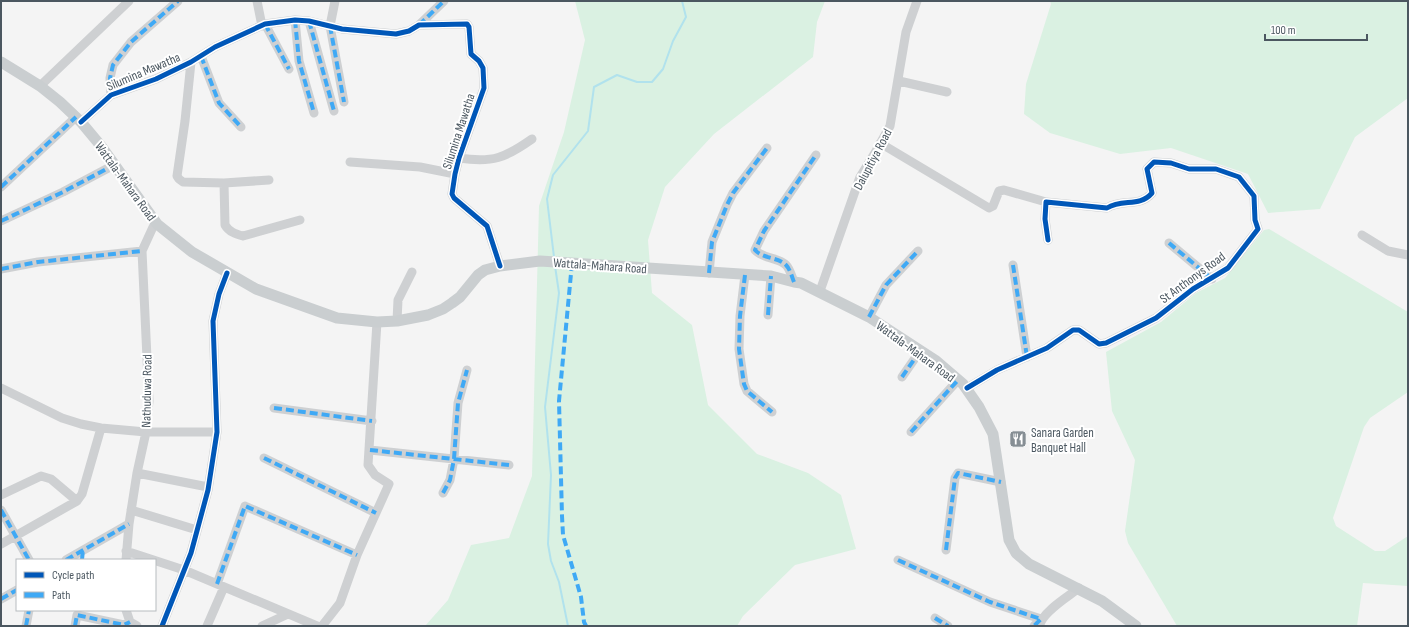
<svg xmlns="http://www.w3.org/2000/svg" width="1409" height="627" font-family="'Sofia Sans Condensed',sans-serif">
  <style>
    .green { fill: #daf1e2 }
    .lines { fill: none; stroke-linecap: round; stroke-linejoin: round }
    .stream { stroke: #b1e2ed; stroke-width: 2 }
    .minor { stroke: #ced0d2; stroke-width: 9 }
    .major { stroke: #caced0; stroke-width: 11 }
    .quiet { stroke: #3fa9f5; stroke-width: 4; stroke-dasharray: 8 4; stroke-linecap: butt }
    .cycleway-casing { stroke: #fff; stroke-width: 8 }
    .cycleway { stroke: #0057b8; stroke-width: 5 }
    .labels { text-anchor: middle; stroke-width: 4; stroke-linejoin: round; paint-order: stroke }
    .street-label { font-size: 13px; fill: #4b5760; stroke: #fff }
    .poi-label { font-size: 13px; fill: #4b5760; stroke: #fff; text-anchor: start }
  </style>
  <rect width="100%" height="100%" fill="#f4f4f4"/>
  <!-- green -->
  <path class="green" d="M575,1H825L817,22L813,57L714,134L665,187L648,240L652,293L692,325L708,405L757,454L808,473L841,495L856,549L795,565L743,616L737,626H425L448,600L471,545L509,538L532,476L539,206L564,132L585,40Z
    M1050,1H1408V98L1355,137L1320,209L1268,213L1248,174L1171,148L1120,154L1050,133L1024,114L1026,84L1051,4Z
    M1269,229L1408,312V392L1370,418L1364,427L1333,518L1336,526L1375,551H1385L1408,536V586L1363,583L1357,626H1177L1128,543L1125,531L1135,460L1112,411L1106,352L1161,322L1196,293L1225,278L1264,230Z"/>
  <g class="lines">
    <!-- stream -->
    <path class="stream" d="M554,257L547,199L553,175L588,131L594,87L617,75L637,82H652L663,69L673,41L686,17L682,1
      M555,266L559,293L545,407L551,475L548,544L551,561L559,582L568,626"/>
    <!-- minor -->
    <path class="minor" d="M257,1L262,26
      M335,1L330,26L344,102
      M295,20L299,61L314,113
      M309,21L334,111
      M265,24L289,69
      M419,25L444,1
      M201,56L219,103L241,127
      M191,62L185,121L177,176L179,179L183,182L224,183L225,225C229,232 236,234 243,236L300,220
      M899,81L947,92
      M40,86L129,1
      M111,95L110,78L113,65L131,42L178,1
      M81,122L111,95L156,79L191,62L215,47L265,24L295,20L309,21L342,29L396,34L409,31L419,25L467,24L469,27L471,54L479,61L483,68L484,88L459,158L455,174L452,194L454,198L487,226L500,266
      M880,143L989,208L993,206L999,191L1004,190L1046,202
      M459,158C493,163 505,158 532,139
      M350,162L420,167L455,174
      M224,183L269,180
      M1,187L76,117
      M1,221L63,192L114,165
      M1362,235L1388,251L1408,255
      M1169,243L1212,279
      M1013,265L1027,357
      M1,269L38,262L142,251
      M709,273L712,242L727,205L733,193L767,148
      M745,275L740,316L739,349L744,384L747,391L772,412
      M794,282C792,277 790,269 786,265C778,257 763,259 755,250L764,231L816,155
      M820,291L860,177L876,151L890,126L906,32L917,1
      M768,315L771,276
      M869,317L886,285L918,251
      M397,321L398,300L412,272
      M902,377L920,351
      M1,388L62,418L81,424L101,428L146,432H217
      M967,388L997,370L1047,348L1073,330H1079L1099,344L1106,343L1156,318L1193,289L1228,268L1258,229L1255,220L1254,196L1239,177L1216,169H1189L1171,163L1154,162L1147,169L1152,193C1139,208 1123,198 1107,208L1046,202L1045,219L1048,240
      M274,408L372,421
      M911,432L958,380
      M370,450L509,465
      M264,458L376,513
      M137,473L208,487
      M443,493L450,480L454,459L458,403L467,370
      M1,495L41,476L51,479L77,501
      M1,510L29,560
      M131,510L197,530
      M1,544L77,501L82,494L101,428
      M946,550L955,478L958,473L1001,482
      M126,551L184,570L317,626
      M66,560L129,524
      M126,560L129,524L137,473L146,432L149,401L142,251L153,227L157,224
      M898,560L990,602L1041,619L1034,626
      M217,584L245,506L357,555
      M1,599L17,590
      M126,610L130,622L137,626
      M935,618L948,626
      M1040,625C1042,612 1069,596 1079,588
      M26,626L29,610
      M75,626L77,615L124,625L130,622
      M162,626L191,553L208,490L217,432L213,321L219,294L227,273
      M207,626L224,587
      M262,626L288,614
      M322,626L340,603L357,555L389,484L375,475L368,465L377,322"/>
    <!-- major -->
    <path class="major" d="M1,62L40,86L60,102L81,122L101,146L157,224L192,252L256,289L337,318L377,322L397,321L428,315L443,309L452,303L460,297L478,275L485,270L500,266L540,261L771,276L794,282L801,283L869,317L935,360L963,384L979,407L993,434L1009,540L1016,553L1029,564L1102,601L1136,626"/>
    <!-- quiet -->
    <path class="quiet" d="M295,20L299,61L314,113
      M309,21L334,111
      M265,24L289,69
      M419,25L444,1
      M330,26L344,102
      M201,56L219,103L241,127
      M111,95L110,78L113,65L131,42L178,1
      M1,187L76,117
      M1,221L63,192L114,165
      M1169,243L1212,279
      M572,263L559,401L562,516L563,535L581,597L584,622L586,626
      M1013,265L1027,357
      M1,269L38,262L142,251
      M709,273L712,242L727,205L733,193L767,148
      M745,275L740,316L739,349L744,384L747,391L772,412
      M794,282C792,277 790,269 786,265C778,257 763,259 755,250L764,231L816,155
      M768,315L771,276
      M869,317L886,285L918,251
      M902,377L920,351
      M274,408L372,421
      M911,432L958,380
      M370,450L509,465
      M264,458L376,513
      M443,493L450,480L454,459L458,403L467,370
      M1,510L29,560
      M946,550L955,478L958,473L1001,482
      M66,560L129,524
      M82,560L83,549
      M898,560L990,602L1041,619L1034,626
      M217,584L245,506L357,555
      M1,599L17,590
      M935,618L948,626
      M26,626L29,610
      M75,626L77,615L124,625L130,622"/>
    <defs>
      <path id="cycleway" d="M81,122L111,95L156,79L191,62L215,47L265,24L295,20L309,21L342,29L396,34L409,31L419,25L467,24L469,27L471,54L479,61L483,68L484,88L459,158L455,174L452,194L454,198L487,226L500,266
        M967,388L997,370L1047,348L1073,330H1079L1099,344L1106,343L1156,318L1193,289L1228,268L1258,229L1255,220L1254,196L1239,177L1216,169H1189L1171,163L1154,162L1147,169L1152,193C1139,208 1123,198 1107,208L1046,202L1045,219L1048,240
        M162,626L191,553L208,490L217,432L213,321L219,294L227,273"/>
    </defs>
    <!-- cycleway casing -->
    <use href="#cycleway" class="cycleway-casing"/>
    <!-- cycleway -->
    <use href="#cycleway" class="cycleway"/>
  </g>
  <!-- icons -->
  <defs>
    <symbol id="restaurant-square" viewBox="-11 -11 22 22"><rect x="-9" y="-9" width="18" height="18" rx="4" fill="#868e94" stroke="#fff"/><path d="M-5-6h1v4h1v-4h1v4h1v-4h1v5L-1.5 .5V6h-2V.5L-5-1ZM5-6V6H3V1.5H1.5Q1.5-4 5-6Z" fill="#fff"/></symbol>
  </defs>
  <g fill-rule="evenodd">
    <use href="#restaurant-square" x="1008" y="429" width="20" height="20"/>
  </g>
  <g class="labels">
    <!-- street labels -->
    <g class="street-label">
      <text transform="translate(143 71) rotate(-23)" y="5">Silumina Mawatha</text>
      <text transform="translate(458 131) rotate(-72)" y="5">Silumina Mawatha</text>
      <text transform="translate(872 159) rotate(-62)" y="5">Dalupitiya Road</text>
      <text transform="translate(126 181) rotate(54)" y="5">Wattala-Mahara Road</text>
      <text transform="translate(600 265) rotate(4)" y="5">Wattala-Mahara Road</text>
      <text transform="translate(1192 277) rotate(-36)" y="5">St Anthonys Road</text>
      <text transform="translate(916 351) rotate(36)" y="5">Wattala-Mahara Road</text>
      <text transform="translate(146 391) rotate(-89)" y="5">Nathuduwa Road</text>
    </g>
    <!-- poi labels -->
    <g class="poi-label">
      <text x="1031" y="437">Sanara Garden<tspan x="1031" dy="15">Banquet Hall</tspan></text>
    </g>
  </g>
  <!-- border -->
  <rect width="1409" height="627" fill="none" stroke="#4b5760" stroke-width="4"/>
  <!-- legend -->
  <rect x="16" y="559" width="140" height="52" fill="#ffffff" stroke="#b7bcbf"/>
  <rect x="24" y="572" width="20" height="6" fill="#0057b8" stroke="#b7bcbf"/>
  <text x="52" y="579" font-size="12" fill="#4b5760">Cycle path</text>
  <rect x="24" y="592" width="20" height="6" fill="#3fa9f5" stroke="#b7bcbf"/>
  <text x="52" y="599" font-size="12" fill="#4b5760">Path</text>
  <!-- scale -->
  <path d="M1265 34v6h102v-6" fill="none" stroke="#4b5760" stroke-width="2"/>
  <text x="1271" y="34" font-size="12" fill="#4b5760" stroke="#ffffff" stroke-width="3" paint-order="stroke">100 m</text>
</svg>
